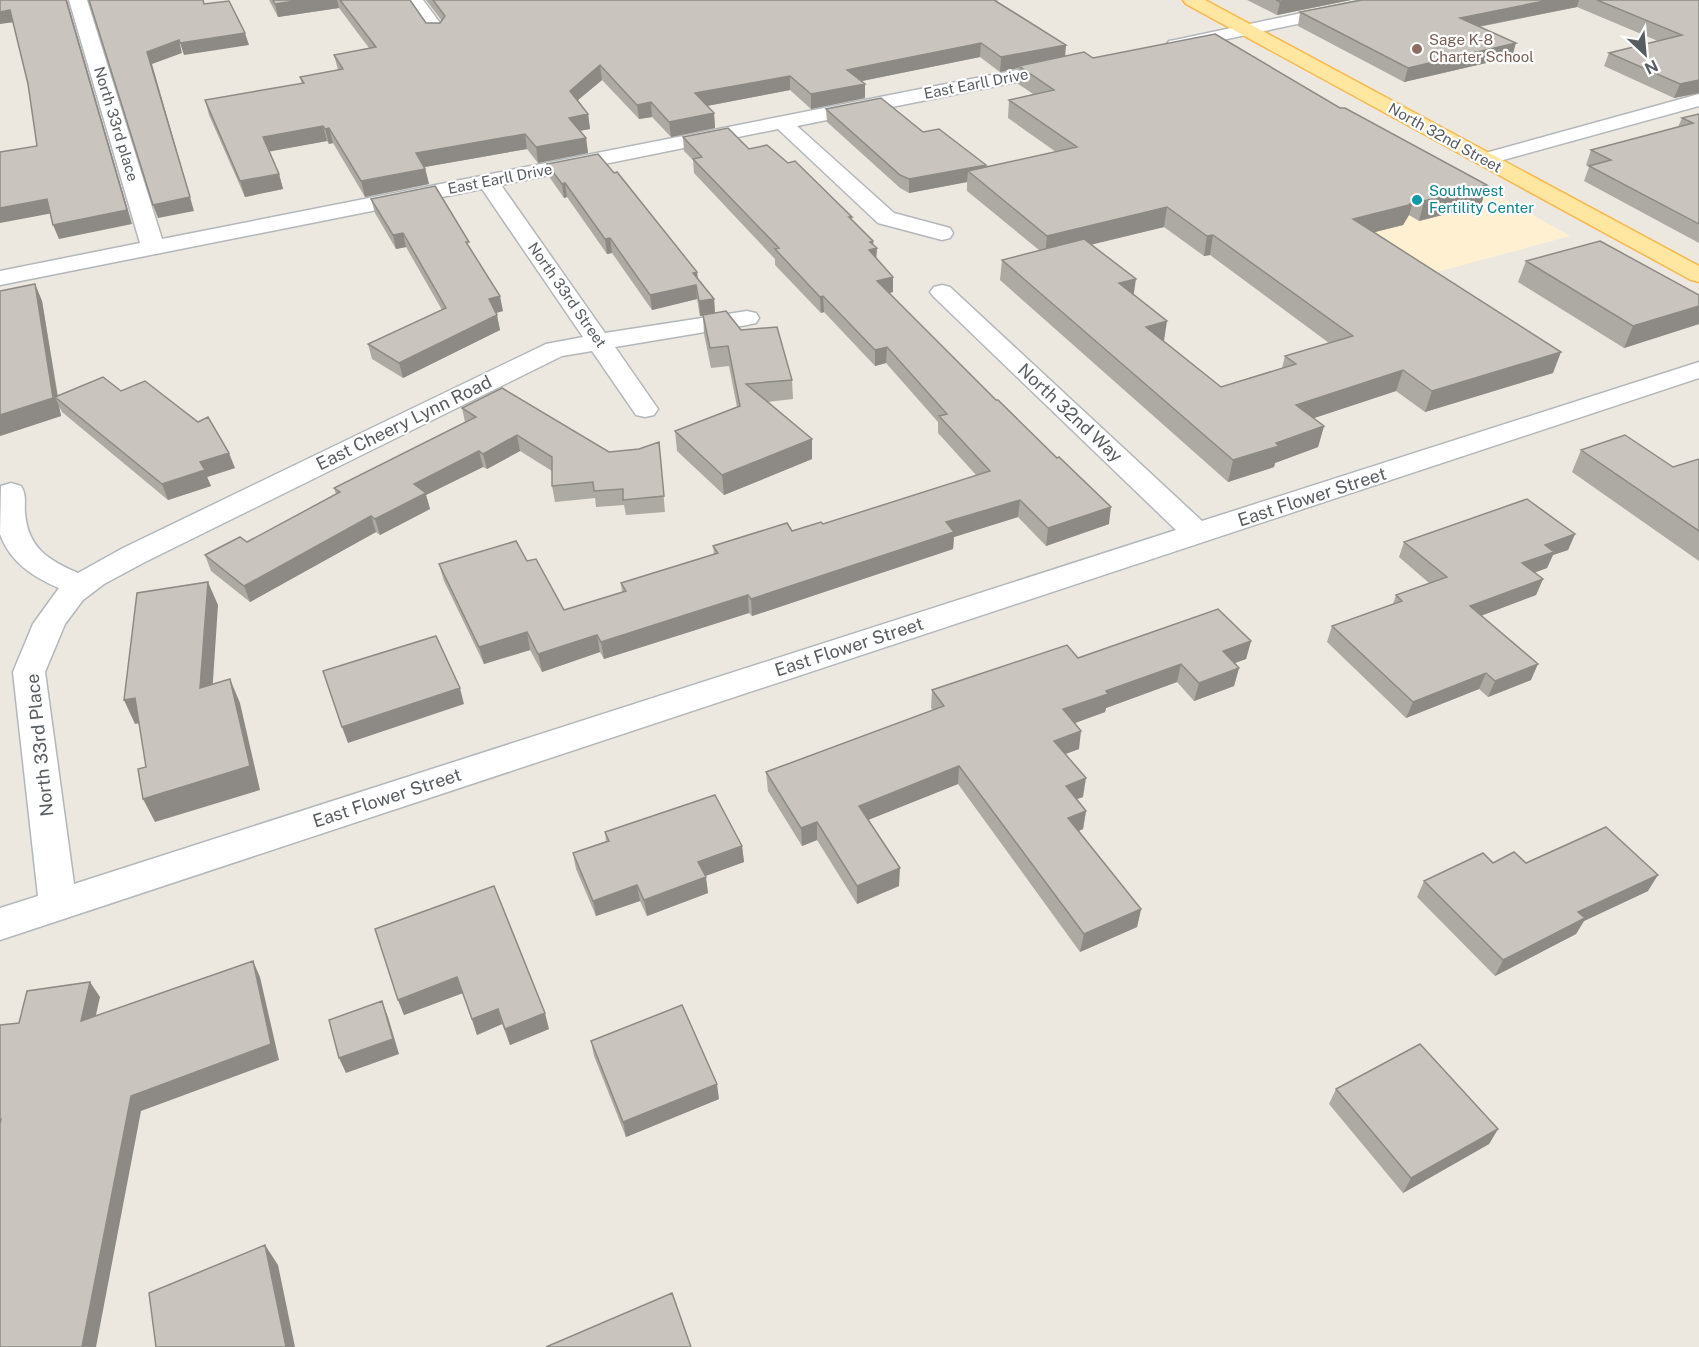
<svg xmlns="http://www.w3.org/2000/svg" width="1699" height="1347" font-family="'Public Sans',sans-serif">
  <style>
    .commercial { fill: #fff0d1 }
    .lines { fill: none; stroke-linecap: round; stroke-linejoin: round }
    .minor-casing { stroke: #b2b7bb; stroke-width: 3 }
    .major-casing { stroke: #fab74a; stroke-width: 3 }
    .minor { fill: #fff; fill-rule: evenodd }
    .major { fill: #ffe6a1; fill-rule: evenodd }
    .wall { fill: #ada9a3; fill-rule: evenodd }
    .shaded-wall { fill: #8d8a85 }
    .building { fill: #c9c5be; stroke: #8d8a85; stroke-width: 1.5 }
    .education-dot { fill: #8d6e63; stroke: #fff; stroke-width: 2 }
    .culture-dot { fill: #0f9aa8; stroke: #fff; stroke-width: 2 }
    .labels { text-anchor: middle; stroke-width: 4.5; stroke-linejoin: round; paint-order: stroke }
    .far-education-label { font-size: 15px; fill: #785e54; stroke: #fff; text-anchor: start }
    .far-street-label { font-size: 15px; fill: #585d61; stroke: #fff }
    .far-culture-label { font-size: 15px; fill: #0d838f; stroke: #fff; text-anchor: start }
    .street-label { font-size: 18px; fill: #585d61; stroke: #fff }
  </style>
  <rect width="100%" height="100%" fill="#ece8df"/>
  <!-- commercial -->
  <path class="commercial" d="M1448,167L1570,236L1419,277L1303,203Z"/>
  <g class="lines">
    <defs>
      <path id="minor" d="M69,0H87L162,239L1062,61L1069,63L1071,67L1069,71L1062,73L797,126L894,213L950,228L953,233L950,238L942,240L878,223L778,129L501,185L605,333L747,311L756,313L759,318L756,323L747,325L615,347L658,409L654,415L645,417L636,415L592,351L562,356L145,562L104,584L83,600L65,624L45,672L74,884L1176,530L934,297L930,292L934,287L942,285L950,287L1202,521L1699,362V378L0,940V908L38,896L13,672L33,624L59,588C33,577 10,562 0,534L1,486L11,483L21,486C27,495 24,503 25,513C28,548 48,560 78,573L123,548L546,344L583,337L482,189L0,285V271L140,243Z
        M405,0H423L446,31L443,35H431Z
        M1363,0H1396L1393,4L1387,5L1175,50L1169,49L1166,45L1169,41L1175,40Z
        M1699,94V106L1485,165L1478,163L1475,159L1478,155Z"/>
      <path id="major" d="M1183,0H1205L1699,266V282L1691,280L1186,4Z"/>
    </defs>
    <!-- minor casing -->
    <use href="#minor" class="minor-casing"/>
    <!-- major casing -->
    <use href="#major" class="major-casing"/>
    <!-- minor -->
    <use href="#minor" class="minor"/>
    <!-- major -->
    <use href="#major" class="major"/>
  </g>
  <!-- wall -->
  <path class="wall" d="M269,0H410L426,23H440L442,21L426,0H999L995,1L1065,56L1093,58L1340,108L1487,185L1481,205L1419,221L1409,215L1403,225L1374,232L1553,373L1425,412L1396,391L1314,418L1324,426L1318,447L1275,463L1274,467L1228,482L1000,280L1002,260L1039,250L967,191V182L909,193L900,188L827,122L826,109L923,132L986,165V168L1056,152L1008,118L1009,100L1033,94L1017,83L1018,68L1000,72L980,57L862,81L865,84V98L811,109L790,90L707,106L714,113L715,128L671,137L652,117L639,119L602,80L578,100L588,114L590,129L580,131L586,138L588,153L538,163L527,149L425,167L429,184L365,197L333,143L329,144L327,141L269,151L279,174L283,189L245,197L209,115L205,100L302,84L300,77L338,70L334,55L369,48L339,8L278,17ZM1164,227L1204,256L1210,255L1329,343L1285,356L1282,368L1221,387L1164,341L1134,295L1092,244Z
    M1247,0H1351L1277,15Z
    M1362,0H1699V93L1674,98L1604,66L1609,53L1658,41L1577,7L1479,27L1512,57L1404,82L1298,26L1300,12Z
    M1699,114V243L1584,181L1589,167L1586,165L1591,150L1678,127L1682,118Z
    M683,137L749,149L852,217V221L873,241L876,258L893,292L890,293L1109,524L1046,546L1018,517L954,537L953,549L752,616L749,613L604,659L600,652L542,672L530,650L484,664L444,581L439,564L527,561L564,610L622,592L621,583L714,555L713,546L823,524L977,476L938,433V422L886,363L875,366L824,312L821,313L775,265V259L694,173L693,160L684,151Z
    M547,164L697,272L698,278L714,299L715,313L741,330L792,380L793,399L767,402L812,459L724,495L677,451L675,431L737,407L729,366L711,368L704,334L703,316H700L697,299L652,310L612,253L607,254L567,197L564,198L550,178Z
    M371,199L470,249L503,311L496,313L500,330L403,378L372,359L368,344L442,310L406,247L396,249L375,213Z
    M1526,261L1699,295V324L1624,348L1518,282Z
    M35,284L42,301L58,396L121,391L235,468L207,477L211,486L168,500L62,412L59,406L61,416L0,436Z
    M462,408L609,452L639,449L659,442L665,512L626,515L624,505L596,507L595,498L555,502L552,486V471L520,451L487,469L483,467L426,495L430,509L380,535L376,532L250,602L211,571L205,555L247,542L336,494L334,488L465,422Z
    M1581,450L1673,467L1699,459V561L1572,472Z
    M1575,534L1568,550L1553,555L1547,568L1534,573L1543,579L1536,595L1481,616L1531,680L1488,697L1479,689L1406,718L1327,642L1332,626L1393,604L1396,595L1429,583L1399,557L1404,542Z
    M1251,641L1246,659L1235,663L1239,668L1234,686L1194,701L1177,682L1106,708L1105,712L1075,723L1079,749L1065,754L1083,797L1076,799L1086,811L1083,829L1079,831L1141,909L1137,927L1080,952L958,784L868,820L899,886L857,904L817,840L802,846L768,791L766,772L933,710L931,708L932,690L1078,658Z
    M605,832L742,846L744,862L705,876L708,893L647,916L640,901L596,916L576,869L573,853L606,841Z
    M1493,863H1526L1648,891L1584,921L1576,934L1495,976L1417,897L1424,881Z
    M375,929L549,1029L510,1045L502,1024L477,1035L463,993L404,1015Z
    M591,1041L719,1099L626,1137L594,1056Z
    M1336,1089L1498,1129L1489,1144L1403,1193L1329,1104Z"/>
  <!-- shaded-wall -->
  <path class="shaded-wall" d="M66,0H67L132,224L59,239L53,225Z
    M301,0H337L339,8L278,17L275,4Z
    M1289,0H1351L1277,15L1280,2Z
    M1549,0H1579L1577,7L1456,31L1460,18Z
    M10,10L15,22L0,24V12Z
    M245,33L249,45L184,55L180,43Z
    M179,40L182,53L152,64L194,211L158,218L153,205L147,52Z
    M981,43L980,57L847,84V70Z
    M1516,43L1512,57L1404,82L1408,68Z
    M1066,45L1065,59L1019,66L1018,68L1000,72L1001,57Z
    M600,65L602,80L572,105L570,91Z
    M790,76V90L696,108L695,93Z
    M1699,80V93L1674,98L1680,84Z
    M865,84V98L811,109V94Z
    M651,102L652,117L639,119L637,105Z
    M714,113L715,128L671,137L669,122Z
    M588,114L590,129L571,132L569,118Z
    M323,126L327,141L267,152L263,137Z
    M329,128L333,143L329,144L325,129Z
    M525,134L527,149L419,168L416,153Z
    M586,138L588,153L538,163L536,147Z
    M986,165L985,179L968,171L967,182L909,193V179Z
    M425,169L429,184L365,197L361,181Z
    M279,174L283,189L245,197L240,181Z
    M565,183L567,197L564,198L562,184Z
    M1487,185L1481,205L1419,221L1424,201Z
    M1415,196L1409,215L1403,225L1348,239L1353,219Z
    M47,199L53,213L0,223V208Z
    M1167,207L1164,227L1045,256L1047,236Z
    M403,233L406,247L396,249L393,235Z
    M1213,235L1210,255L1204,256L1207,236Z
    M610,238L612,253L607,254L605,239Z
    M873,241V249L877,248L876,264L869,265L870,242Z
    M697,272L698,286L696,287L697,299L652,310L650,295L693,273Z
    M893,277V292L877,296V281Z
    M1136,279L1133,299L1119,283Z
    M35,284L42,301L58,400L55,397L59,406L61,416L0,436V415Z
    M500,296L503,311L492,314L489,299Z
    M823,296L824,312L821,313L820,297Z
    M714,299L715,314L700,316L699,301Z
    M1699,306V324L1624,348L1633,326Z
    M497,315L500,330L403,378L399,363Z
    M1167,321L1164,341L1146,327Z
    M887,347L886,363L875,366V350Z
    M1561,352L1553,373L1425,412L1432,391Z
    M1403,370L1396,391L1290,426L1296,405Z
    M1324,426L1318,447L1275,463L1274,467L1228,482L1233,460L1276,443Z
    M517,435L520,451L487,469L483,454Z
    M812,439V459L724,495L722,475Z
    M479,451L483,467L426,495L430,509L380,535L375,519L414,484Z
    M229,453L235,468L207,477L211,486L168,500L162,484L200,462Z
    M1020,500L1018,517L954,537L953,549L752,616L751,599L946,522Z
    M1111,507L1109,524L1046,546L1048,528Z
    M371,516L376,532L250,602L244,586Z
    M1575,534L1568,550L1553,555L1547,568L1515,579L1522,563L1545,545Z
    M1543,579L1536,595L1464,622L1470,606Z
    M208,582L218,605L211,711L200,688Z
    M748,595L749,613L604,659L601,642Z
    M527,632L530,650L484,664L479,647Z
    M597,635L600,652L542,672L538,654Z
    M1251,641L1246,659L1218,669L1223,651Z
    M1181,664L1177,682L1106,708L1105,712L1061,728L1063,709L1106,691Z
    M1538,664L1531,680L1488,697L1495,681Z
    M1239,668L1234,686L1194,701L1199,683Z
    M1486,673L1479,689L1406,718L1413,702Z
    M230,679L240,703L260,790L155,822L143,799Z
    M460,688L464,704L348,743L342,727Z
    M135,698L147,722L135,724L124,700Z
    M1081,731L1079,749L1052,759L1054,741Z
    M959,766L958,784L858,824L859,806Z
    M1086,778L1083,797L1063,804L1066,786Z
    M1086,811L1083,829L1065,836L1068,818Z
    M817,822V840L802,846L801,828Z
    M742,846L744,862L700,878L698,862Z
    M900,868L899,886L857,904V886Z
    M1658,875L1648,891L1584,921L1576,934L1495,976L1503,960L1578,912Z
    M706,877L708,893L647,916L644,900Z
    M637,885L640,901L596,916L593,901Z
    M1141,909L1137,927L1080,952L1084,934Z
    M253,961L260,977L279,1060L141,1111L96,1347H82L131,1096Z
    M457,977L463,993L404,1015L398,1000Z
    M90,982L100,997L91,1037L81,1021Z
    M382,1001L388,1017L399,1054L346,1073L339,1058Z
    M498,1009L502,1024L477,1035L472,1019Z
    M545,1013L549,1029L510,1045L505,1029Z
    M717,1084L719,1099L626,1137L623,1122Z
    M1498,1129L1489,1144L1403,1193L1411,1178Z
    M265,1245L278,1265L295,1347H286Z"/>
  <!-- building -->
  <path class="building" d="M0,0H66L127,210L53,225L47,199L0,208V152L37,146L28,84L10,10L0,12Z
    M89,0H203L204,4L229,1L245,33L180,43L179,40L147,52L190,197L153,205Z
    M273,0H301L275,4Z
    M340,0H410L426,23H440L445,16L433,0H994L1066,45L1001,57L981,43L847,70L865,84L811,94L790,76L695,93L714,113L669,122L651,102L637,105L600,65L570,91L588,114L569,118L586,138L536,147L525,134L416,153L425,169L361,181L329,128L325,129L323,126L263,137L279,174L240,181L205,100L304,83L300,77L343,69L334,55L376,47Z
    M1276,0H1289L1280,2Z
    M1362,0H1549L1460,18L1516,43L1408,68L1300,12Z
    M1597,0H1699V80L1680,84L1609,53L1682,35Z
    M1215,34L1340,108H1345L1487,185L1424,201L1415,196L1409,205L1353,219L1561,352L1432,391L1403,370L1296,405L1324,426L1276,443L1279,446L1233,460L1002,260L1084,239L1136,279L1119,283L1167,321L1146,327L1221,387L1296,364L1285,356L1353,336L1213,235L1207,236L1167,207L1047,236L968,171L1077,147L1009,100L1054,90L1019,66L1084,52L1093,58Z
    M881,98L923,132L939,129L986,165L909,179L900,175L826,109Z
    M1699,114V224L1589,166L1611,160L1591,150L1693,123L1682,118Z
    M728,128L749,149L767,145L788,163L795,161L852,217H849L873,241L870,242L877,248L869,250L893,277L877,281L996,400H998L1057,458L1059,457L1111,507L1048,528L1020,500L946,522L954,532L751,599L748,595L601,642L597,635L538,654L527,632L479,647L439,564L516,541L527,561L536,559L564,610L626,591L621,583L718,553L713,546L787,523L792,531L821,522L823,524L990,471L939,416L947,414L887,347L875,350L823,296L820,297L775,249L779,248L693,159L702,157L683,137Z
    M598,154L614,173L617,172L697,272L693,273L714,299L699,301L696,285L650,295L610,238L605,239L565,183L562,184L547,164Z
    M435,186L469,242H466L500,296L489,299L497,315L399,363L368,344L446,308L403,233L393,235L371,199Z
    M1600,241L1699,295V306L1633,326L1526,261Z
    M35,284L53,398L0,415V291Z
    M726,311L741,330L777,327L792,380L746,384L812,439L722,475L675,431L740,406L728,346L710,348L703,315Z
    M103,377L121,391L145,381L198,422L208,417L229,453L200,462L205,470L162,484L55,397Z
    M502,388L609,452L639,449L659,442L664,496L623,500V489L594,491L593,482L552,486V457L517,435L483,454L479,451L414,484L426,493L375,519L371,516L244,586L205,555L240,537L247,542L340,492L334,488L476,417L462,408Z
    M1625,435L1673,467L1699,459V531L1581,450Z
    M1527,499L1575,534L1545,545L1554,552L1522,563L1543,579L1470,606L1538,664L1495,681L1486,673L1413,702L1332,626L1402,601L1396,595L1447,577L1404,542Z
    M208,582L200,688L230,679L250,766L143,799L138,769L146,767L135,698L124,700L137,593Z
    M1218,609L1251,641L1223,651L1239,668L1199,683L1181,664L1106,691L1108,694L1063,709L1081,731L1054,741L1086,778L1066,786L1086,811L1068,818L1141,909L1084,934L959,766L859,806L900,868L857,886L817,822L801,828L766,772L944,706L932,690L1067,645L1078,658Z
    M436,636L460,688L342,727L323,671Z
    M715,795L742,846L698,862L706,877L644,900L637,885L593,901L573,853L609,841L605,832Z
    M1606,827L1658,875L1578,912L1585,918L1503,960L1424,881L1483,853L1493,863L1514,852L1526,863Z
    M494,886L545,1013L505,1029L498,1009L472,1019L457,977L398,1000L375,929Z
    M253,961L271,1044L131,1096L82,1347H0V1124L1,1119H0V1025L19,1023L27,991L90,982L81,1021Z
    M382,1001L393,1039L339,1058L329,1020Z
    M682,1005L717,1084L623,1122L591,1041Z
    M1420,1044L1498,1129L1411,1178L1336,1089Z
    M265,1245L286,1347H156L149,1293Z
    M672,1293L691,1347H546Z"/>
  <!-- markers -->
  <circle class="education-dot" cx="1417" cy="49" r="6"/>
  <circle class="culture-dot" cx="1417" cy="200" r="6"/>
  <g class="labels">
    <!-- far-education labels -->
    <g class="far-education-label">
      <text x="1429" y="45">Sage K-8<tspan x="1429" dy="17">Charter School</tspan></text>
    </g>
    <!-- far-street labels -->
    <g class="far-street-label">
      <text transform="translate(976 84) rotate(-11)" y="5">East Earll Drive</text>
      <text transform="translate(116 124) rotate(73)" y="5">North 33rd place</text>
      <text transform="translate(1445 138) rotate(29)" y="5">North 32nd Street</text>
      <text transform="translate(500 179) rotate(-11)" y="5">East Earll Drive</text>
      <text transform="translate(567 295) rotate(55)" y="5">North 33rd Street</text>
    </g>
    <!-- far-culture labels -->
    <g class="far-culture-label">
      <text x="1429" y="196">Southwest<tspan x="1429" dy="17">Fertility Center</tspan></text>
    </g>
    <!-- street labels -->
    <g class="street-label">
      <text transform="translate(1070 413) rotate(43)" y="6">North 32nd Way</text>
      <text transform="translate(404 423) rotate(-26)" y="6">East Cheery Lynn Road</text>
      <text transform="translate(1312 497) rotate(-18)" y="6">East Flower Street</text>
      <text transform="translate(849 647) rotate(-18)" y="6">East Flower Street</text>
      <text transform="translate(40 745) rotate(-96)" y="6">North 33rd Place</text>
      <text transform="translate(387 798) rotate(-18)" y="6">East Flower Street</text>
    </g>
  </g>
  <!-- north arrow -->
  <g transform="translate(1645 54) rotate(154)" stroke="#ffffff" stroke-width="4.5" paint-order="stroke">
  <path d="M0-4.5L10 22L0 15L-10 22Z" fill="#585d61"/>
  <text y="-9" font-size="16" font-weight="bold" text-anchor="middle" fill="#585d61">N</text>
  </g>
</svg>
